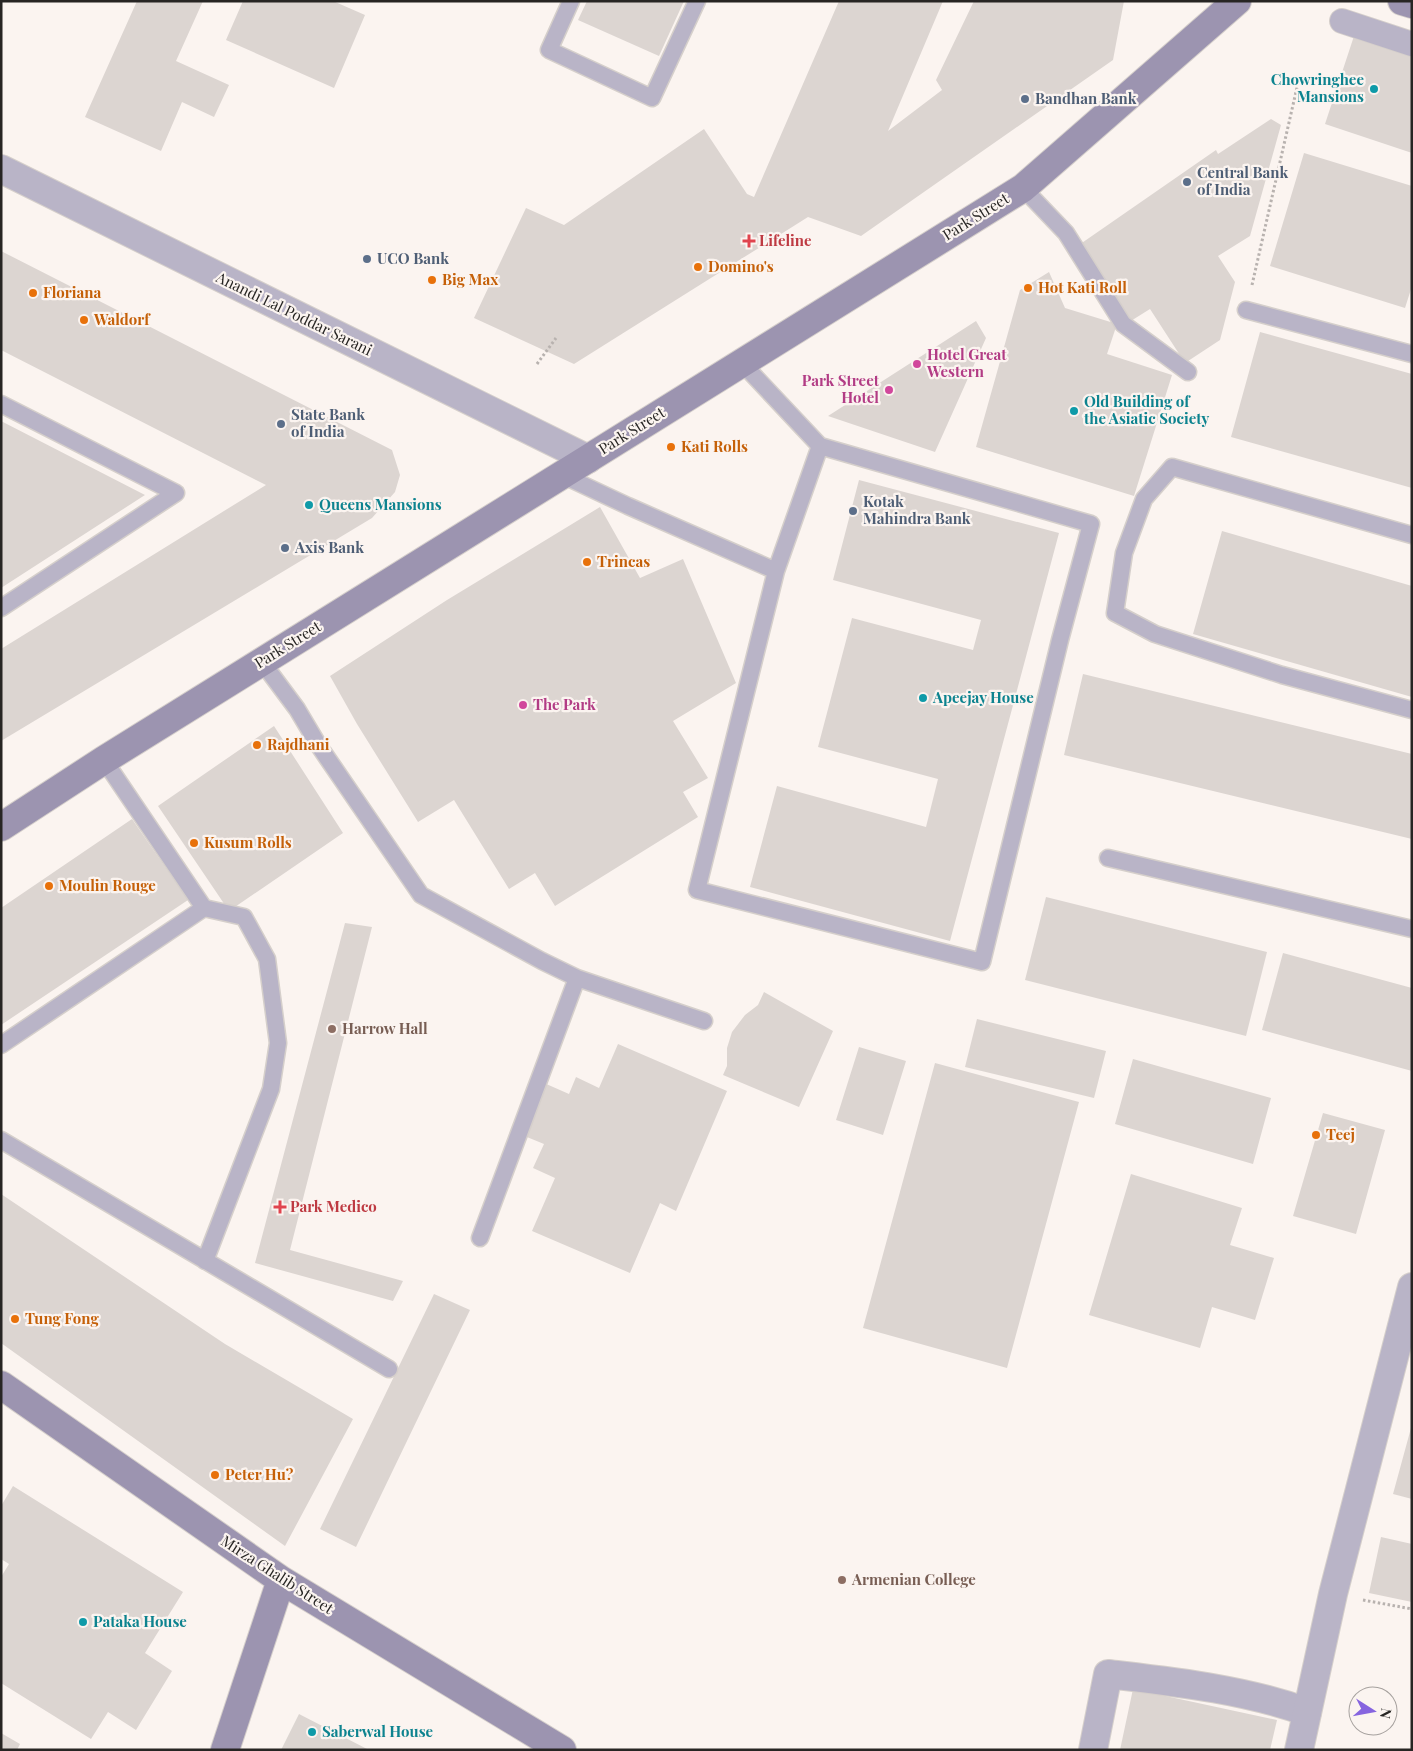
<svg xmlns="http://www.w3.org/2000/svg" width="1413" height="1751" font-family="'Playfair Display',serif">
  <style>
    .building { fill: #dcd5d1 }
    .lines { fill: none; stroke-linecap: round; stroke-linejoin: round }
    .service-casing { stroke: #d5cfcb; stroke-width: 19 }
    .pedestrian-casing { stroke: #d5cfcb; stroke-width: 26 }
    .minor-casing { stroke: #d5cfcb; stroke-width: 30 }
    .tertiary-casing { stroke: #d5cfcb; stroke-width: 30 }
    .secondary-casing { stroke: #d5cfcb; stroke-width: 30 }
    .path { stroke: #b8b2af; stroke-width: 3; stroke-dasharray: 2.5 2.5; stroke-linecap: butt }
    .service { stroke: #b9b4c7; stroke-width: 16 }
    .pedestrian { stroke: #b9b4c7; stroke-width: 24 }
    .minor { stroke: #b9b4c7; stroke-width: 28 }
    .tertiary { stroke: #b9b4c7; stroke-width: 28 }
    .secondary { stroke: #9c94b0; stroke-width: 28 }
    .culture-dot { fill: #0f9aa8; stroke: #fbf4f0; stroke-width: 2 }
    .service-dot { fill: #5c6f8a; stroke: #fbf4f0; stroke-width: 2 }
    .health-dot { fill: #e0444e; stroke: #fbf4f0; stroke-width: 2 }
    .food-dot { fill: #e8710a; stroke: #fbf4f0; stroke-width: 2 }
    .hotel-dot { fill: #d1479c; stroke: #fbf4f0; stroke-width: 2 }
    .education-dot { fill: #8d6e63; stroke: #fbf4f0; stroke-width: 2 }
    .labels { text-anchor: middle; stroke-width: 4.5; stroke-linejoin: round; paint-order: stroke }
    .culture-label { font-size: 15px; font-weight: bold; fill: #0d838f; stroke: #fbf4f0; text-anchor: start }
    .service-label { font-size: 15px; font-weight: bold; fill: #4e5e75; stroke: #fbf4f0; text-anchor: start }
    .street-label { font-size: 15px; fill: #272523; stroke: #fbf4f0 }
    .health-label { font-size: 15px; font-weight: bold; fill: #be3a42; stroke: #fbf4f0; text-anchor: start }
    .food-label { font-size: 15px; font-weight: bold; fill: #c56008; stroke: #fbf4f0; text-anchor: start }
    .hotel-label { font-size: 15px; font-weight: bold; fill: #b23c85; stroke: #fbf4f0; text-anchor: start }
    .education-label { font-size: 15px; font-weight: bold; fill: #785e54; stroke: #fbf4f0; text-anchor: start }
  </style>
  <rect width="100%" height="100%" fill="#fbf4f0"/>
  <!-- building -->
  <path class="building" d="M137,1H203L176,61L229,85L214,117L182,102L161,151L85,117Z
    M243,1H333L365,15L334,88L226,40Z
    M587,1H684L659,56L578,20Z
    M839,1H943L888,131L942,90L936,80L974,1H1124L1113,60L861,236L808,217L574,364L474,318L526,208L564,225L704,129L747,194L754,197Z
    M1354,36L1412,55V153L1325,124Z
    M1271,119L1281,125L1250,236L1218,256L1235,282L1220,340L1185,363L1150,309L1126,324L1076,247L1216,150L1218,154Z
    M1304,153L1412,186V286L1405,308L1270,266Z
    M1,251L392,450L400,475L395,492L372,518L1,741V649L266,485L1,350Z
    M1049,272L1065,308L1117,324L1107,354L1172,375L1134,496L976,447L1020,290Z
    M976,321L986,338L935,452L828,416Z
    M1260,332L1412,374V488L1231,437Z
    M1,421L145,495L1,588Z
    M859,480L1059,533L950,941L750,887L777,786L926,827L938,779L818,747L852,618L973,650L981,620L833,580Z
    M600,507L640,578L683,559L736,683L673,721L708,778L683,792L698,817L555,906L535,873L509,889L454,800L418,822L357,724L330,676L447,600Z
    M1222,531L1412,586V697L1193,634Z
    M1083,674L1412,754V839L1064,755Z
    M274,726L343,833L229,911L158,806Z
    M132,819L188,900L1,1025V908Z
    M1046,897L1267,952L1246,1036L1025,980Z
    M345,923L372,927L290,1250L403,1281L393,1301L255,1263Z
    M1283,953L1412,988V1071L1262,1030Z
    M764,992L833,1031L799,1107L723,1075L727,1066V1048L732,1032L745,1015L758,1005Z
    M977,1019L1106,1051L1094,1098L965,1067Z
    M618,1044L727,1091L676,1211L660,1203L630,1273L532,1231L555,1178L533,1168L544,1144L522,1135L544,1083L569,1094L576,1077L599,1088Z
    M859,1047L906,1061L883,1135L836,1120Z
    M1133,1059L1271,1098L1253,1164L1115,1124Z
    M935,1063L1079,1102L1007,1368L863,1328Z
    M1323,1113L1385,1130L1356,1234L1293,1216Z
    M1131,1174L1242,1208L1230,1245L1274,1258L1255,1320L1212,1307L1200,1348L1089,1315Z
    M1,1194L225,1344L353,1419L285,1546L1,1343Z
    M434,1294L470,1310L356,1547L320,1529Z
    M1411,1428L1412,1429V1499L1393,1494Z
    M13,1486L183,1592L145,1653L172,1671L136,1730L108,1712L91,1739L1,1683V1577L9,1564L1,1559V1506Z
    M1381,1537L1412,1544V1602L1369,1593Z
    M1133,1689L1277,1720L1270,1750H1120Z
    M299,1714L369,1750H281Z
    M1,1733L20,1744L17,1750H1Z"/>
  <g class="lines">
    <defs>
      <path id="service" d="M571,1L549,50L652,98L697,1
        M1023,188L1066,233L1123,324L1188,372
        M1246,310L1412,354
        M742,363L820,446L776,571L697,890L982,962L1060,640L1091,524L820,446
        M1,404L176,493L1,608
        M562,475L628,506L776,571
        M1412,535L1172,467L1144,499L1124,553L1115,613L1155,634L1282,675L1412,710
        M262,662L297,709L319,746L421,895L542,961L577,978L704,1021
        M104,760L204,908L244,917L267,959L278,1043L271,1089L205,1261
        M1108,858L1412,929
        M1,1045L204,908
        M1,1140L389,1369
        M480,1238L577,978"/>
      <path id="pedestrian" d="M1342,21L1412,44"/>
      <path id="minor" d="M1093,1750L1108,1674C1175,1682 1243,1689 1307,1712"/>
      <path id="tertiary" d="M1,169L588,459
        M1299,1750L1333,1594L1412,1287"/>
      <path id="secondary" d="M1402,1L1412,4
        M1,827L104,760L1023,188L1237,1
        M1,1385L281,1580L562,1750
        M225,1750L281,1580"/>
    </defs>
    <!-- service casing -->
    <use href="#service" class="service-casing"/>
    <!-- pedestrian casing -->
    <use href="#pedestrian" class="pedestrian-casing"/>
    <!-- minor casing -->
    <use href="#minor" class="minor-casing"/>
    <!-- tertiary casing -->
    <use href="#tertiary" class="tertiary-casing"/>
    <!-- secondary casing -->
    <use href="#secondary" class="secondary-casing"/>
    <!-- path -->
    <path class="path" d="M1252,285L1298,83
      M537,364L556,338
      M1363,1600L1412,1609"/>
    <!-- service -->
    <use href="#service" class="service"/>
    <!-- pedestrian -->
    <use href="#pedestrian" class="pedestrian"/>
    <!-- minor -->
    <use href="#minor" class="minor"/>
    <!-- tertiary -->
    <use href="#tertiary" class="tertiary"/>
    <!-- secondary -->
    <use href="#secondary" class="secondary"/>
  </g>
  <!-- markers -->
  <g class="culture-dot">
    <circle cx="1374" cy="89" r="5"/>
    <circle cx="1074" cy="411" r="5"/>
    <circle cx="309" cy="505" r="5"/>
    <circle cx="923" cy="698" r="5"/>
    <circle cx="83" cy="1622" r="5"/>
    <circle cx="312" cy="1732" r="5"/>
  </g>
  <g class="service-dot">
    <circle cx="1025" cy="99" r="5"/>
    <circle cx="1187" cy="182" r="5"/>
    <circle cx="367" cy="259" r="5"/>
    <circle cx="281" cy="424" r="5"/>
    <circle cx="853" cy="511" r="5"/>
    <circle cx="285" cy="548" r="5"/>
  </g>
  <g class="health-dot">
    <path d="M746.5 233.5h5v5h5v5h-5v5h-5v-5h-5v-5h5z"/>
    <path d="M277.5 1199.5h5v5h5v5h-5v5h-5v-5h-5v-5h5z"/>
  </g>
  <g class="food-dot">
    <circle cx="698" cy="267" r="5"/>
    <circle cx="432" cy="280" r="5"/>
    <circle cx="1028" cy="288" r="5"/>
    <circle cx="33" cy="293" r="5"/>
    <circle cx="84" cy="320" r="5"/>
    <circle cx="671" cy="447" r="5"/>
    <circle cx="587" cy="562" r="5"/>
    <circle cx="257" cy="745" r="5"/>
    <circle cx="194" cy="843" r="5"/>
    <circle cx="49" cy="886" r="5"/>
    <circle cx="1316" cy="1135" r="5"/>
    <circle cx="15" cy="1319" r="5"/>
    <circle cx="215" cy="1475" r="5"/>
  </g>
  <g class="hotel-dot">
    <circle cx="917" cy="364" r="5"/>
    <circle cx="889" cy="390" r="5"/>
    <circle cx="523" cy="705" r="5"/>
  </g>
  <g class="education-dot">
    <circle cx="332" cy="1029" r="5"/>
    <circle cx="842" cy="1580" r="5"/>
  </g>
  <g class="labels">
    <!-- culture labels -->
    <g class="culture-label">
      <text x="1364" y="85" text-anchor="end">Chowringhee<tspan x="1364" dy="17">Mansions</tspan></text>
      <text x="1084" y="407">Old Building of<tspan x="1084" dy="17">the Asiatic Society</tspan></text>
      <text x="319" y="510">Queens Mansions</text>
      <text x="933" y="703">Apeejay House</text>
      <text x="93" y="1627">Pataka House</text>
      <text x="322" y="1737">Saberwal House</text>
    </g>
    <!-- service labels -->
    <g class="service-label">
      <text x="1035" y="104">Bandhan Bank</text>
      <text x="1197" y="178">Central Bank<tspan x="1197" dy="17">of India</tspan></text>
      <text x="377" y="264">UCO Bank</text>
      <text x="291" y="420">State Bank<tspan x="291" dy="17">of India</tspan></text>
      <text x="863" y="507">Kotak<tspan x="863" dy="17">Mahindra Bank</tspan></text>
      <text x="295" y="553">Axis Bank</text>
    </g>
    <!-- street labels -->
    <g class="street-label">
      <text transform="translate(976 217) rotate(-32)" y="5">Park Street</text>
      <text transform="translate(294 314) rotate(26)" y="5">Anandi Lal Poddar Sarani</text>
      <text transform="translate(632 431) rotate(-32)" y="5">Park Street</text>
      <text transform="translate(288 645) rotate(-32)" y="5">Park Street</text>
      <text transform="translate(277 1575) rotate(33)" y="5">Mirza Ghalib Street</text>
    </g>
    <!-- health labels -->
    <g class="health-label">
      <text x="759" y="246">Lifeline</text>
      <text x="290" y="1212">Park Medico</text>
    </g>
    <!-- food labels -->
    <g class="food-label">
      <text x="708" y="272">Domino's</text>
      <text x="442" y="285">Big Max</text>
      <text x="1038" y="293">Hot Kati Roll</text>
      <text x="43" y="298">Floriana</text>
      <text x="94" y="325">Waldorf</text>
      <text x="681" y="452">Kati Rolls</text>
      <text x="597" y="567">Trincas</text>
      <text x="267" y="750">Rajdhani</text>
      <text x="204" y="848">Kusum Rolls</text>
      <text x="59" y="891">Moulin Rouge</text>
      <text x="1326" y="1140">Teej</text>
      <text x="25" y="1324">Tung Fong</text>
      <text x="225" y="1480">Peter Hu?</text>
    </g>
    <!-- hotel labels -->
    <g class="hotel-label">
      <text x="927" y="360">Hotel Great<tspan x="927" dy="17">Western</tspan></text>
      <text x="879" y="386" text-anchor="end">Park Street<tspan x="879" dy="17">Hotel</tspan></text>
      <text x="533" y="710">The Park</text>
    </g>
    <!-- education labels -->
    <g class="education-label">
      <text x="342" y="1034">Harrow Hall</text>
      <text x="852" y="1585">Armenian College</text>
    </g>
  </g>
  <!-- border -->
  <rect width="1413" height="1751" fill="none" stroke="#272523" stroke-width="5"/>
  <!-- north arrow -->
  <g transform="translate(1373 1711) rotate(101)"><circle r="24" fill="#fbf4f0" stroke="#a6a19e"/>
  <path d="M0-4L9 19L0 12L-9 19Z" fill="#8664df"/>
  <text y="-8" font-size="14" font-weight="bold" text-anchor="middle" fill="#272523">N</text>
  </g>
</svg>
